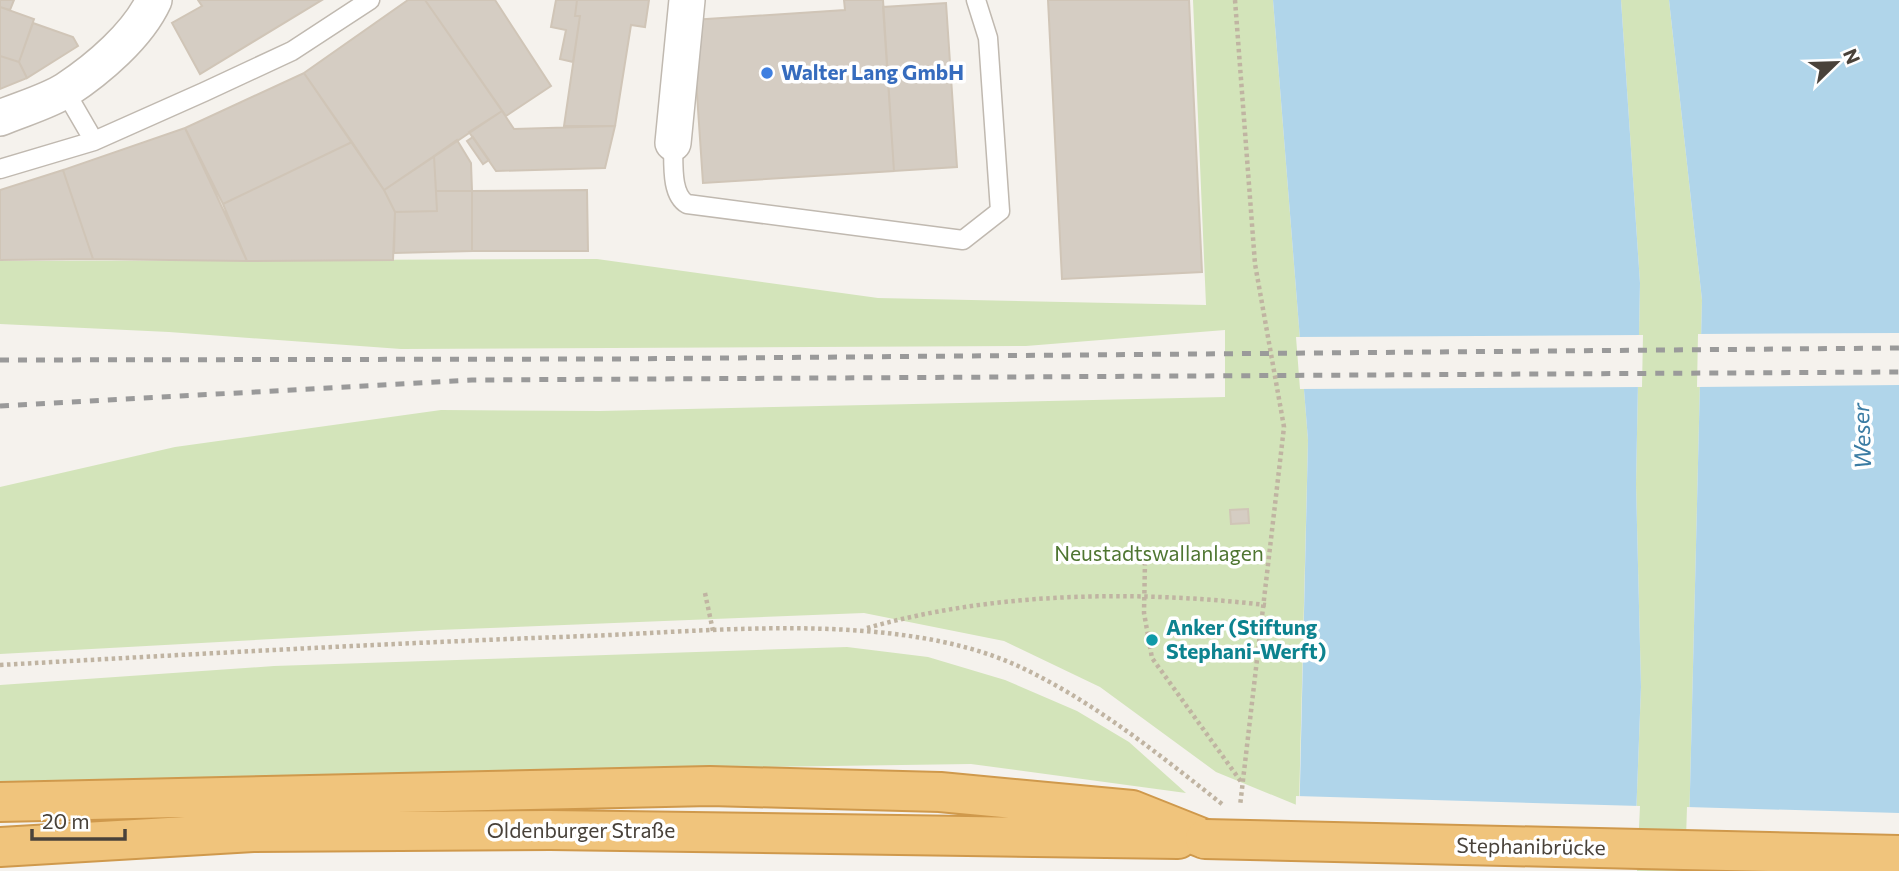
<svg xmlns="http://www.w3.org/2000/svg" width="1899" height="871" font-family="Commissioner,sans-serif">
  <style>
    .green { fill: #d3e4ba }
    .water { fill: #b0d5ea }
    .pier { fill: #f5f2ed }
    .building { fill: #d5cdc3; stroke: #d0c5b7; stroke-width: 2 }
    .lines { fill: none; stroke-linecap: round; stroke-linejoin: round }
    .lane-casing { stroke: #c0b9b0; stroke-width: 21 }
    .street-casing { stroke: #c0b9b0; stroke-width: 38 }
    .highway-casing { stroke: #cf994c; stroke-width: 42 }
    .path { stroke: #c0b4a2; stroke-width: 4.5; stroke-dasharray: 3.5 3.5; stroke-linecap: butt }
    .lane { stroke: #fff; stroke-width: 18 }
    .street { stroke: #fff; stroke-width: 35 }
    .highway { stroke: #f0c47c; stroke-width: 38 }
    .rail { stroke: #9a9a9a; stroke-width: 5; stroke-dasharray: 9 9; stroke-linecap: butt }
    .highway-bridge-casing { stroke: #cf994c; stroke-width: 42; stroke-linecap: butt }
    .highway-bridge { stroke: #f0c47c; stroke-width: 38 }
    .shop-dot { fill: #3f7fe0; stroke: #fff; stroke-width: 2.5 }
    .culture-dot { fill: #0f9aa8; stroke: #fff; stroke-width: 2.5 }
    .labels { text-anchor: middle; stroke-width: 7; stroke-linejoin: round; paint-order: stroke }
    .shop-label { font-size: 21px; font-weight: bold; fill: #366cbe; stroke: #fff; text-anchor: start }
    .park-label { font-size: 21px; fill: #4f7632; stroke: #fff }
    .culture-label { font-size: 21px; font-weight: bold; fill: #0d838f; stroke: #fff; text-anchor: start }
    .street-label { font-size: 21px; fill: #49423a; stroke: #fff }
    .water-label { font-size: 23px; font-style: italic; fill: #3b7ca3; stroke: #fff }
  </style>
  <rect width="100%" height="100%" fill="#f5f2ed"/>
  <!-- green -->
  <path class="green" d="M1193,0H1273L1308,440L1299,806L1216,772L1100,687L1004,641L864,613L438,630L0,654V487L175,447L441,410L600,411L1225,397V330L1026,346L401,349L169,332L0,324V261L597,259L878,298L1206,305Z
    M1621,0H1669L1702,300L1688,871H1634L1641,687L1636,484L1640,283Z
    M847,647L928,657L1005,680L1077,711L1129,742L1186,793L971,764L550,770L0,785V685L274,666Z"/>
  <!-- water -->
  <path class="water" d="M1273,0H1621L1640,283L1636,484L1641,687L1634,871H1298L1308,440Z
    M1669,0H1899V871H1688L1702,300Z"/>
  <!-- pier -->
  <path class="pier" d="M1899,333V385L1697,387L1698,334Z
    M1643,335L1642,387L1300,389L1296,337Z
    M1296,796L1640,806L1637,871H1294Z
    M1687,807L1899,813V871H1685Z"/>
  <!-- building -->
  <path class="building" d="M0,0H14L10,10L0,7Z
    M198,0H322L200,74L172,23L202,6Z
    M408,0H425L502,111L384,190L304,73Z
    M425,0H495L551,86L506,116Z
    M556,0H577L575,16H580L573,62L560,59L566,30L551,27Z
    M577,0H649L645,27L631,25L615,126H564L580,16H575Z
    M844,0H883L894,171L703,183L692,20L845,10Z
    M1048,0H1189L1202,272L1062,279Z
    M946,3L957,167L894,171L883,7Z
    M0,7L34,19L19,62L0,56Z
    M33,23L73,37L78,46L27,78L19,62Z
    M0,56L19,62L27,78L0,89Z
    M304,73L352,142L223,204L185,128Z
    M502,111L514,129L615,126L605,168L496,171L469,132Z
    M185,128L247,261L93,259L63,170Z
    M473,137L489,160L483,164L467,141Z
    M457,140L471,163L472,191H436L434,156Z
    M352,142L384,190L395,212L393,260L247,261L223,204Z
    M434,156L437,211L395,212L384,190Z
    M63,170L93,259L0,260V190Z
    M587,190L588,251H472V191Z
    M436,191H472V251L394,253L395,212L437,211Z
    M1248,509L1249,523L1231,524L1230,510Z"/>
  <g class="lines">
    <defs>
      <path id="lane" d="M65,91L94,141
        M673,143C674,161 670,194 687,204L963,240L1000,211L988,38L976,0
        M0,169L94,141L204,92L292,51L370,0"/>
      <path id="street" d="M0,118C21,109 47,102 66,90C98,69 138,35 154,0
        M673,143L687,0"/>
      <path id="highway" d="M0,802L710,786L940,792L1132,810L1205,839
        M0,847L253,832L550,830L1178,839"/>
    </defs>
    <!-- lane casing -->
    <use href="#lane" class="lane-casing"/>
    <!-- street casing -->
    <use href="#street" class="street-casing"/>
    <!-- highway casing -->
    <use href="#highway" class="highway-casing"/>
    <!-- path -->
    <path class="path" d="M1235,0L1255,264L1284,427L1240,806
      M1145,562L1144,613L1152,658L1242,783
      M705,593L713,631
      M867,628C994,592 1134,590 1266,605
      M0,665C195,654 391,643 587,636C717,631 895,611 1016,665C1092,700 1157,753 1222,804"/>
    <!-- lane -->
    <use href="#lane" class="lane"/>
    <!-- street -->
    <use href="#street" class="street"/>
    <!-- highway -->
    <use href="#highway" class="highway"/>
    <!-- rail -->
    <path class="rail" d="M0,360L610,359L1899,348
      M0,406L472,380L1899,372"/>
    <defs>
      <path id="highway-bridge" d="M1205,839L1899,855"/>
    </defs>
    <!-- highway-bridge casing -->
    <use href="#highway-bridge" class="highway-bridge-casing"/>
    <!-- highway-bridge -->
    <use href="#highway-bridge" class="highway-bridge"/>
  </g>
  <!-- markers -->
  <circle class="shop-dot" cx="767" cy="73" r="7"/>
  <circle class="culture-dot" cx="1152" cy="640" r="7"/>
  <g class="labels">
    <!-- shop labels -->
    <g class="shop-label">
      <text x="781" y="80">Walter Lang GmbH</text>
    </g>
    <!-- park labels -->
    <g class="park-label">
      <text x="1159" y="561">Neustadtswallanlagen</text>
    </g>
    <!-- culture labels -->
    <g class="culture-label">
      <text x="1166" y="635">Anker (Stiftung<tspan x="1166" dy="24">Stephani-Werft)</tspan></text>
    </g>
    <!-- street labels -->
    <g class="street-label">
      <text x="581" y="838">Oldenburger Straße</text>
      <text transform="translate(1531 847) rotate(1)" y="7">Stephanibrücke</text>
    </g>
    <!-- water labels -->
    <g class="water-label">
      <text transform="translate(1862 436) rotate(-92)" y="8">Weser</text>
    </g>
  </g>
  <!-- north arrow -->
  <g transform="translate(1836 63) rotate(67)" stroke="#ffffff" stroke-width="5" paint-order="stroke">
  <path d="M0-5L12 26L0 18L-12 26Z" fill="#49423a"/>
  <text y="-10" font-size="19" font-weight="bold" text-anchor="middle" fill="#49423a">N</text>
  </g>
  <!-- scale -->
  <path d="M32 829v10h93v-10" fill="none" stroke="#49423a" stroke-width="3.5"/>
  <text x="42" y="829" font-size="21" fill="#49423a" stroke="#ffffff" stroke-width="5" paint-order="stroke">20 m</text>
</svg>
